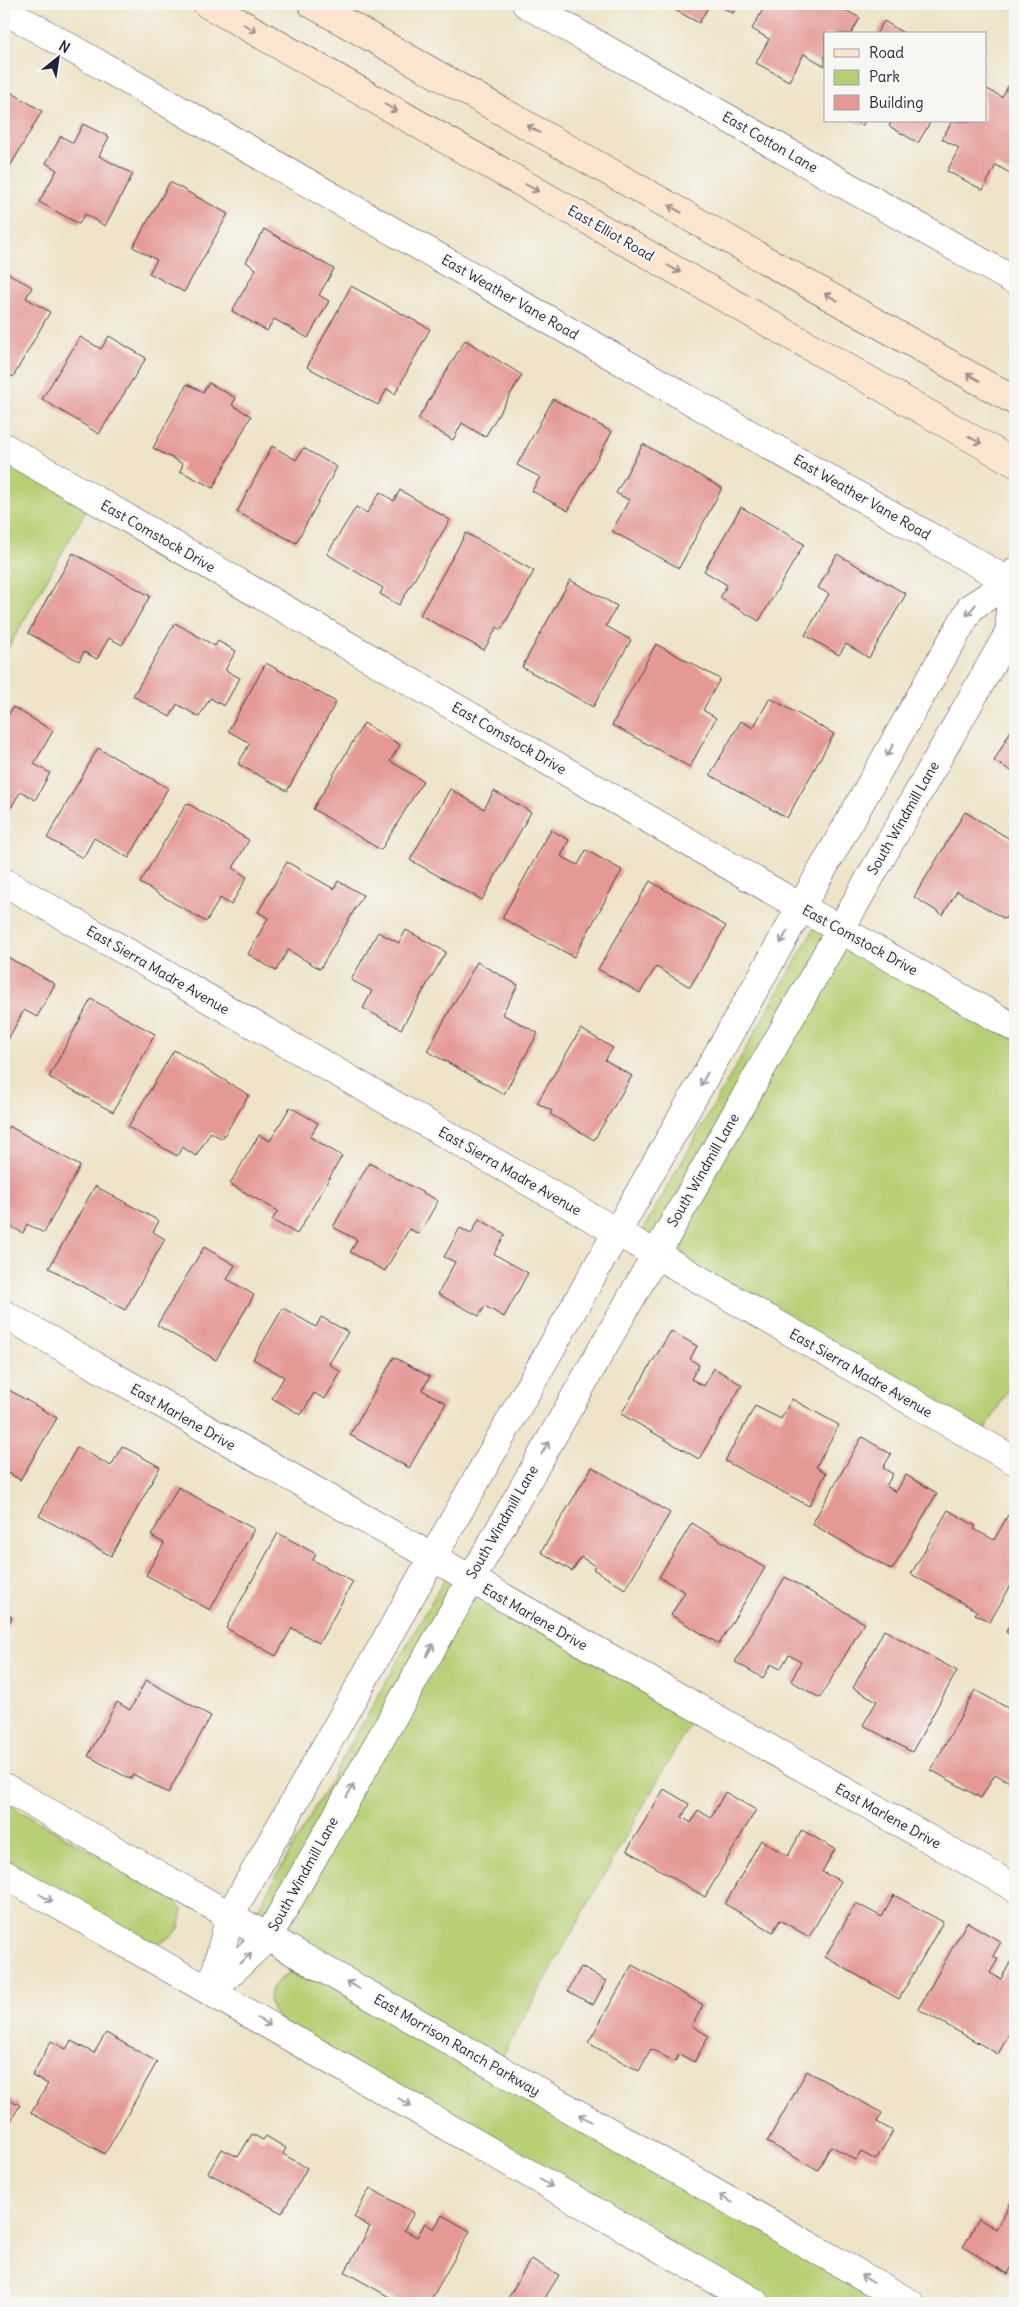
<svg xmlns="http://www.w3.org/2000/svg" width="1019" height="2307" font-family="Delius,sans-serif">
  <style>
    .green { fill: #b7cf74; stroke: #6c7858 }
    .building { fill: #e49995 }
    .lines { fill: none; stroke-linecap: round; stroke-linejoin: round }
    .minor-casing { stroke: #413f50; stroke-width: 29 }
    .tertiary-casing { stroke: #413f50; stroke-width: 29 }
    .secondary-casing { stroke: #413f50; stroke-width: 29 }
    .minor { stroke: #fff; stroke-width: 28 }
    .tertiary { stroke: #fff; stroke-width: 28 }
    .secondary { stroke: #fbe5cf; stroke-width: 28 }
    .oneway { stroke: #998d8c }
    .oneway2 { stroke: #9c9ca7 }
    .labels { text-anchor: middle; stroke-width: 5; stroke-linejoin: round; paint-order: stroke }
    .street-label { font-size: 14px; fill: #22223b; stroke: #f6f6f2 }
  </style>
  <rect width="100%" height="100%" fill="#f6f6f2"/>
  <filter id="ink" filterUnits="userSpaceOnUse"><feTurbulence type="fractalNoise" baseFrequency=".02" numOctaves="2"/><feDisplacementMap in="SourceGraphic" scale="10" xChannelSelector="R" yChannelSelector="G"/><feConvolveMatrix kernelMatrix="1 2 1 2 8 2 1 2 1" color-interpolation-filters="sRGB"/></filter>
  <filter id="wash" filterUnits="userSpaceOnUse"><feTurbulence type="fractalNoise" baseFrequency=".0096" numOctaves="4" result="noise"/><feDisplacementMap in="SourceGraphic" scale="20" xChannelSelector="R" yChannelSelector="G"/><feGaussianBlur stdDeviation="1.12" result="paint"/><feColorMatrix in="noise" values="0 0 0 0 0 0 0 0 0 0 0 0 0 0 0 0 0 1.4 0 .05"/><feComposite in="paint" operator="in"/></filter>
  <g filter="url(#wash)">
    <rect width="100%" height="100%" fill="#eee3c7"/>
    <!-- green -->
    <path class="green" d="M4,447L93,498L4,656Z
      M820,918L1015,1028V1377L979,1441L636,1242Z
      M450,1569L698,1709L496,2067L248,1926Z
      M4,1802L171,1897L182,1909C182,1933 173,1939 150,1945L4,1862Z
      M301,1966L892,2303H778L279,2021C276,2016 271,2009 270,2003C264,1985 289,1973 301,1966Z"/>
    <g id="blocks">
      <!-- building -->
      <path class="building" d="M664,4H710L699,23Z
        M715,4H738L733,13Z
        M766,4H845L842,8L860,18L851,34H825V66L804,54L789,81L756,63L769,39L752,29Z
        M986,4H997L995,9Z
        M884,21L905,34H876Z
        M1008,86L1015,90V176L996,165L983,190L947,171L959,148L942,139L952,121H985V88L1002,97Z
        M4,88L42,111L4,177Z
        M854,121H865L862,126Z
        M892,121H931L918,143L889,126Z
        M83,124L109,137L99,156L133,174L105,226L85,214L79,224L39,202L57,170L46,163L61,136L73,143Z
        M170,182L228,214L184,292L149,273L157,260L133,247Z
        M264,229L334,269L319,295L329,301L308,338L274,319L267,331L232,311L256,269L246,262Z
        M4,271L32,287L26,298L50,312L13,377L4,372Z
        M351,286L430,329L395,394L387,389L378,405L307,367Z
        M109,336L146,358L99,434L42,399L80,337L101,349Z
        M465,340L522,375L485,437L462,423L453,440L418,419Z
        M209,383L236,398L232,405L251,416L213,488L180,471L183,464L153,448L187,384L203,392Z
        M553,399L612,432L568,511L532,491L540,477L517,465Z
        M643,444L722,488L679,568L612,531L629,500L616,493Z
        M272,446L296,460L303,448L337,467L296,543L237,512Z
        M400,490L450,520L399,605L380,594L383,588L327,554L356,507L367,513L380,492L394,501Z
        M741,507L804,544L759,621L720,598L727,585L704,571Z
        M466,533L534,571L501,630L497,627L484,650L420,615Z
        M73,553L150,596L122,645L109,638L97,659L84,652L79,661L28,633Z
        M837,554L906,594L869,658L846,644L839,655L805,635L829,594L818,588Z
        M570,580L617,606L606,626L631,640L593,707L522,667Z
        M175,623L215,646L218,641L236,651L225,670L240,678L224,706L210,698L199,717L177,704L170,717L133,696Z
        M656,644L720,679L703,710L716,718L690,767L612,725Z
        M266,663L336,702L287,791L238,764L250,743L228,731Z
        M770,698L834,734L787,818L710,775L741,721L753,728Z
        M13,707L53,731L34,764L50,773L35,800L21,791L10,809L4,806V716L6,718Z
        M364,723L400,745L390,761L423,781L381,850L313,809Z
        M1015,723V773L994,761Z
        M98,748L168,788L129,858L94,838L83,858L47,838Z
        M450,789L484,809L494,791L531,812L482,900L410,860Z
        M187,803L249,840L233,868L247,877L231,905L220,898L206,922L140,883Z
        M965,812L1015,842V901L1005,919L957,891L943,915L914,897Z
        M551,830L569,840L561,856L578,865L586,850L622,870L574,957L502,918Z
        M287,862L334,889L338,881L363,895L320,969L288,950L276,971L248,954L268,918L258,912Z
        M650,881L726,926L690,987L656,967L640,993L598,969Z
        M406,930L446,952L401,1029L363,1008L372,991L351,980L378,932L399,943Z
        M4,955L55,984L37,1017L24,1010L4,1047Z
        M477,962L518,985L502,1014L538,1033L504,1094L427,1051Z
        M91,999L155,1034L113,1112L49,1077Z
        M581,1029L613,1048L605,1060L632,1076L594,1140L550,1114L552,1111L537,1103Z
        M174,1050L249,1095L222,1139L211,1132L196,1156L182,1147L177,1156L128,1127Z
        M290,1107L318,1123L310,1137L342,1156L297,1234L272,1220L278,1211L230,1184L259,1135L270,1141Z
        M9,1126L80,1166L44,1233L27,1224L23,1233L4,1223V1136Z
        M369,1163L438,1201L419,1234L409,1229L385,1271L350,1252L357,1240L333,1227Z
        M95,1186L159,1221L153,1232L165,1239L125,1310L49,1268Z
        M479,1219L505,1234L494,1254L528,1273L504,1317L485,1306L479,1316L438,1294L455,1262L444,1257L460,1228L471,1234Z
        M204,1247L235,1265L227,1279L254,1295L216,1360L157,1325Z
        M283,1308L316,1327L321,1317L348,1332L329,1364L341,1372L325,1399L314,1393L301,1415L272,1398L284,1377L253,1359Z
        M671,1331L697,1346L690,1359L699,1365L691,1379L704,1386L714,1368L742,1385L699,1459L621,1414Z
        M394,1357L430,1377L422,1390L446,1403L409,1468L350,1435Z
        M4,1387L57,1418L20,1480L4,1470Z
        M792,1399L839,1425L816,1467L826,1473L809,1506L725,1461L755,1406L781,1419Z
        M862,1437L891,1454L883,1468L893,1474L886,1486L896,1492L906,1475L937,1493L892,1570L812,1524Z
        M122,1446L160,1467L111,1556L39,1516L77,1447L111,1466Z
        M592,1467L670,1513L625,1589L593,1569L595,1566L581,1557L572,1571L541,1552Z
        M178,1487L254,1529L210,1610L146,1575L164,1543L151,1536Z
        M948,1510L976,1526L974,1529L994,1540L1008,1515L1015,1519V1578L990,1622L975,1614L977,1611L911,1574Z
        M692,1523L765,1568L719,1644L671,1615L685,1592L659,1577Z
        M278,1533L316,1554L313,1560L353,1582L319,1643L292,1628L276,1656L226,1628Z
        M785,1577L864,1623L820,1698L791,1681L801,1662L789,1655L780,1669L771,1664L763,1678L735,1662Z
        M4,1612L12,1617L4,1632Z
        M1015,1616V1637L1006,1632Z
        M884,1630L957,1671L912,1752L863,1725L877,1701L853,1688Z
        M146,1680L211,1716L168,1793L133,1774L130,1779L88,1756L117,1702L130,1710Z
        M975,1690L1015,1712V1785L995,1774L981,1798L931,1770Z
        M664,1789L689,1804L682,1817L691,1823L698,1810L711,1818L725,1792L756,1810L705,1897L627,1850Z
        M802,1830L835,1849L822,1872L841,1881L809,1937L780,1920L773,1932L725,1904L761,1840L788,1856Z
        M894,1895L943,1922L899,1999L825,1957L856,1903L882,1917Z
        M967,1922L1001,1942L993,1956L998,1959L990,1973L1001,1979L1011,1961L1015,1963V2023L998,2054L918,2009Z
        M632,1965L703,2005L692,2026L709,2036L694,2062L679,2054L675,2062L651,2049L639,2071L588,2043Z
        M581,1967L606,1981L593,2005L568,1991Z
        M106,2033L157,2062L105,2154L31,2113L48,2084L32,2076L51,2041L66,2049L71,2041L94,2053Z
        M807,2071L882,2113L877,2122L893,2131L876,2160L861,2152L856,2160L831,2146L818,2170L767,2142Z
        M4,2096L20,2105L4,2133Z
        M252,2134L263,2140L266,2136L286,2148L283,2154L307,2168L282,2213L208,2173L222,2149L238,2157Z
        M370,2188L414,2213L404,2230L417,2237L425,2223L434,2229L442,2215L470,2231L429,2303H400L345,2272L370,2227L354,2217Z
        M1015,2195V2261L1008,2274L963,2247L979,2219L996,2229Z
        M531,2259L559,2275L545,2298L553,2303H505Z"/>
    </g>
  </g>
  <g filter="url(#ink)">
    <use href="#blocks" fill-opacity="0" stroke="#413f50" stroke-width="1"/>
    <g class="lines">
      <defs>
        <path id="minor" d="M526,4L1015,281
          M4,10L1015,585
          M4,447L820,918L1015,1028
          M4,882L617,1232L1015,1461
          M4,1314L1015,1888
          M211,1991L230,1915L971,607L1010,582L1015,572
          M211,1991L268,1937L1010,631V582"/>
        <path id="tertiary" d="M4,1787L910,2303
          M4,1874L756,2303"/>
        <path id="secondary" d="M207,4L1015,463
          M312,4L1015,401"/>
      </defs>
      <!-- minor casing -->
      <use href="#minor" class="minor-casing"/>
      <!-- tertiary casing -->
      <use href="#tertiary" class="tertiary-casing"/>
      <!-- secondary casing -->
      <use href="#secondary" class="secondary-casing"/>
      <!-- minor -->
      <use href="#minor" class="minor"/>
      <!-- tertiary -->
      <use href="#tertiary" class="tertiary"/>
      <!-- secondary -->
      <use href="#secondary" class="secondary"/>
    </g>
    <!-- one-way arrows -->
    <defs><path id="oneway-shaft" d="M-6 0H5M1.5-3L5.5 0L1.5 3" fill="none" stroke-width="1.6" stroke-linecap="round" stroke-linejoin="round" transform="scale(1.25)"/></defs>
    <g class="oneway">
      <use href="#oneway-shaft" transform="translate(250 28) rotate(30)"/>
      <use href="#oneway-shaft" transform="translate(391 108) rotate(30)"/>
      <use href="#oneway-shaft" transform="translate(533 129) rotate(-151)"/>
      <use href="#oneway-shaft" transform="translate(532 188) rotate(30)"/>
      <use href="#oneway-shaft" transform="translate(675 209) rotate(-151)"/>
      <use href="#oneway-shaft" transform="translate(674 269) rotate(30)"/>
      <use href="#oneway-shaft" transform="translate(831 297) rotate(-151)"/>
      <use href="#oneway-shaft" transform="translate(973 377) rotate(-151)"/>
      <use href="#oneway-shaft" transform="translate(975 440) rotate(30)"/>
    </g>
    <g class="oneway2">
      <use href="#oneway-shaft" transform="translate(971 610) rotate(130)"/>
      <use href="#oneway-shaft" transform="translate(890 750) rotate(120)"/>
      <use href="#oneway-shaft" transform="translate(784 937) rotate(119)"/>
      <use href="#oneway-shaft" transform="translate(704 1079) rotate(119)"/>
      <use href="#oneway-shaft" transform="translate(545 1448) rotate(-60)"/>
      <use href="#oneway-shaft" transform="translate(430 1650) rotate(-61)"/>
      <use href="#oneway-shaft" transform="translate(350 1791) rotate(-61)"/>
      <use href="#oneway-shaft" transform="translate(46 1898) rotate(30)"/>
      <use href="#oneway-shaft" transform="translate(246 1958) rotate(-43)"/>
      <use href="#oneway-shaft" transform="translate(353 1985) rotate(-150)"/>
      <use href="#oneway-shaft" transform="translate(264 2022) rotate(30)"/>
      <use href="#oneway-shaft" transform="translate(405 2102) rotate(30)"/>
      <use href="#oneway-shaft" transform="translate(585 2118) rotate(-150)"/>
      <use href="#oneway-shaft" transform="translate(546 2183) rotate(30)"/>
      <use href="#oneway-shaft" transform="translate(726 2199) rotate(-150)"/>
      <use href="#oneway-shaft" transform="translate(867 2279) rotate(-150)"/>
    </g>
  </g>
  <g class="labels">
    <!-- street labels -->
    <g class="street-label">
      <text transform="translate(770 142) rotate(30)" y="5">East Cotton Lane</text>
      <text transform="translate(611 233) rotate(30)" y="5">East Elliot Road</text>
      <text transform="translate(510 297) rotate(30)" y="5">East Weather Vane Road</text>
      <text transform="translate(862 497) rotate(30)" y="5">East Weather Vane Road</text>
      <text transform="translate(158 536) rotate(30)" y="5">East Comstock Drive</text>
      <text transform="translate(509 738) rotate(30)" y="5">East Comstock Drive</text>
      <text transform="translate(903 818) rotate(-60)" y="5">South Windmill Lane</text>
      <text transform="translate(860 940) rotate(29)" y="5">East Comstock Drive</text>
      <text transform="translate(158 970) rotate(30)" y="5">East Sierra Madre Avenue</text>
      <text transform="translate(703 1170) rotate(-60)" y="5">South Windmill Lane</text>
      <text transform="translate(510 1171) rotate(30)" y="5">East Sierra Madre Avenue</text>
      <text transform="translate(861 1373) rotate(30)" y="5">East Sierra Madre Avenue</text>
      <text transform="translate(183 1417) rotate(30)" y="5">East Marlene Drive</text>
      <text transform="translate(502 1522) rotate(-60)" y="5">South Windmill Lane</text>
      <text transform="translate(535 1617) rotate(30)" y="5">East Marlene Drive</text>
      <text transform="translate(888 1816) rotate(29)" y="5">East Marlene Drive</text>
      <text transform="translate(303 1874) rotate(-61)" y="5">South Windmill Lane</text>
      <text transform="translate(457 2045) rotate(30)" y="5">East Morrison Ranch Parkway</text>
    </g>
  </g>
  <!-- margin -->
  <rect width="1019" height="2307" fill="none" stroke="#f6f6f2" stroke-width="20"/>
  <!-- legend -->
  <rect x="824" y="32" width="162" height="90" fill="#f6f6f2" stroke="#a1a1a9"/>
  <rect x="834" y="49" width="25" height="8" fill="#fbe5cf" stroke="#a1a1a9"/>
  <text x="869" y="58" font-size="15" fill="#22223b">Road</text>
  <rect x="834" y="70" width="25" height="15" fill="#b7cf74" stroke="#a1a1a9"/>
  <text x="869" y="82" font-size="15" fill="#22223b">Park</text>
  <rect x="834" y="95" width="25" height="15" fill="#e49995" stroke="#a1a1a9"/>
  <text x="869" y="108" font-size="15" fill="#22223b">Building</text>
  <!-- north arrow -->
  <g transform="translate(58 58) rotate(30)" stroke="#f6f6f2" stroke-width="4" paint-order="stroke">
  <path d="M0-4L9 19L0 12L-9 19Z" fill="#22223b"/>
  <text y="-8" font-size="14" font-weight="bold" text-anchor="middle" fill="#22223b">N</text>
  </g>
</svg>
